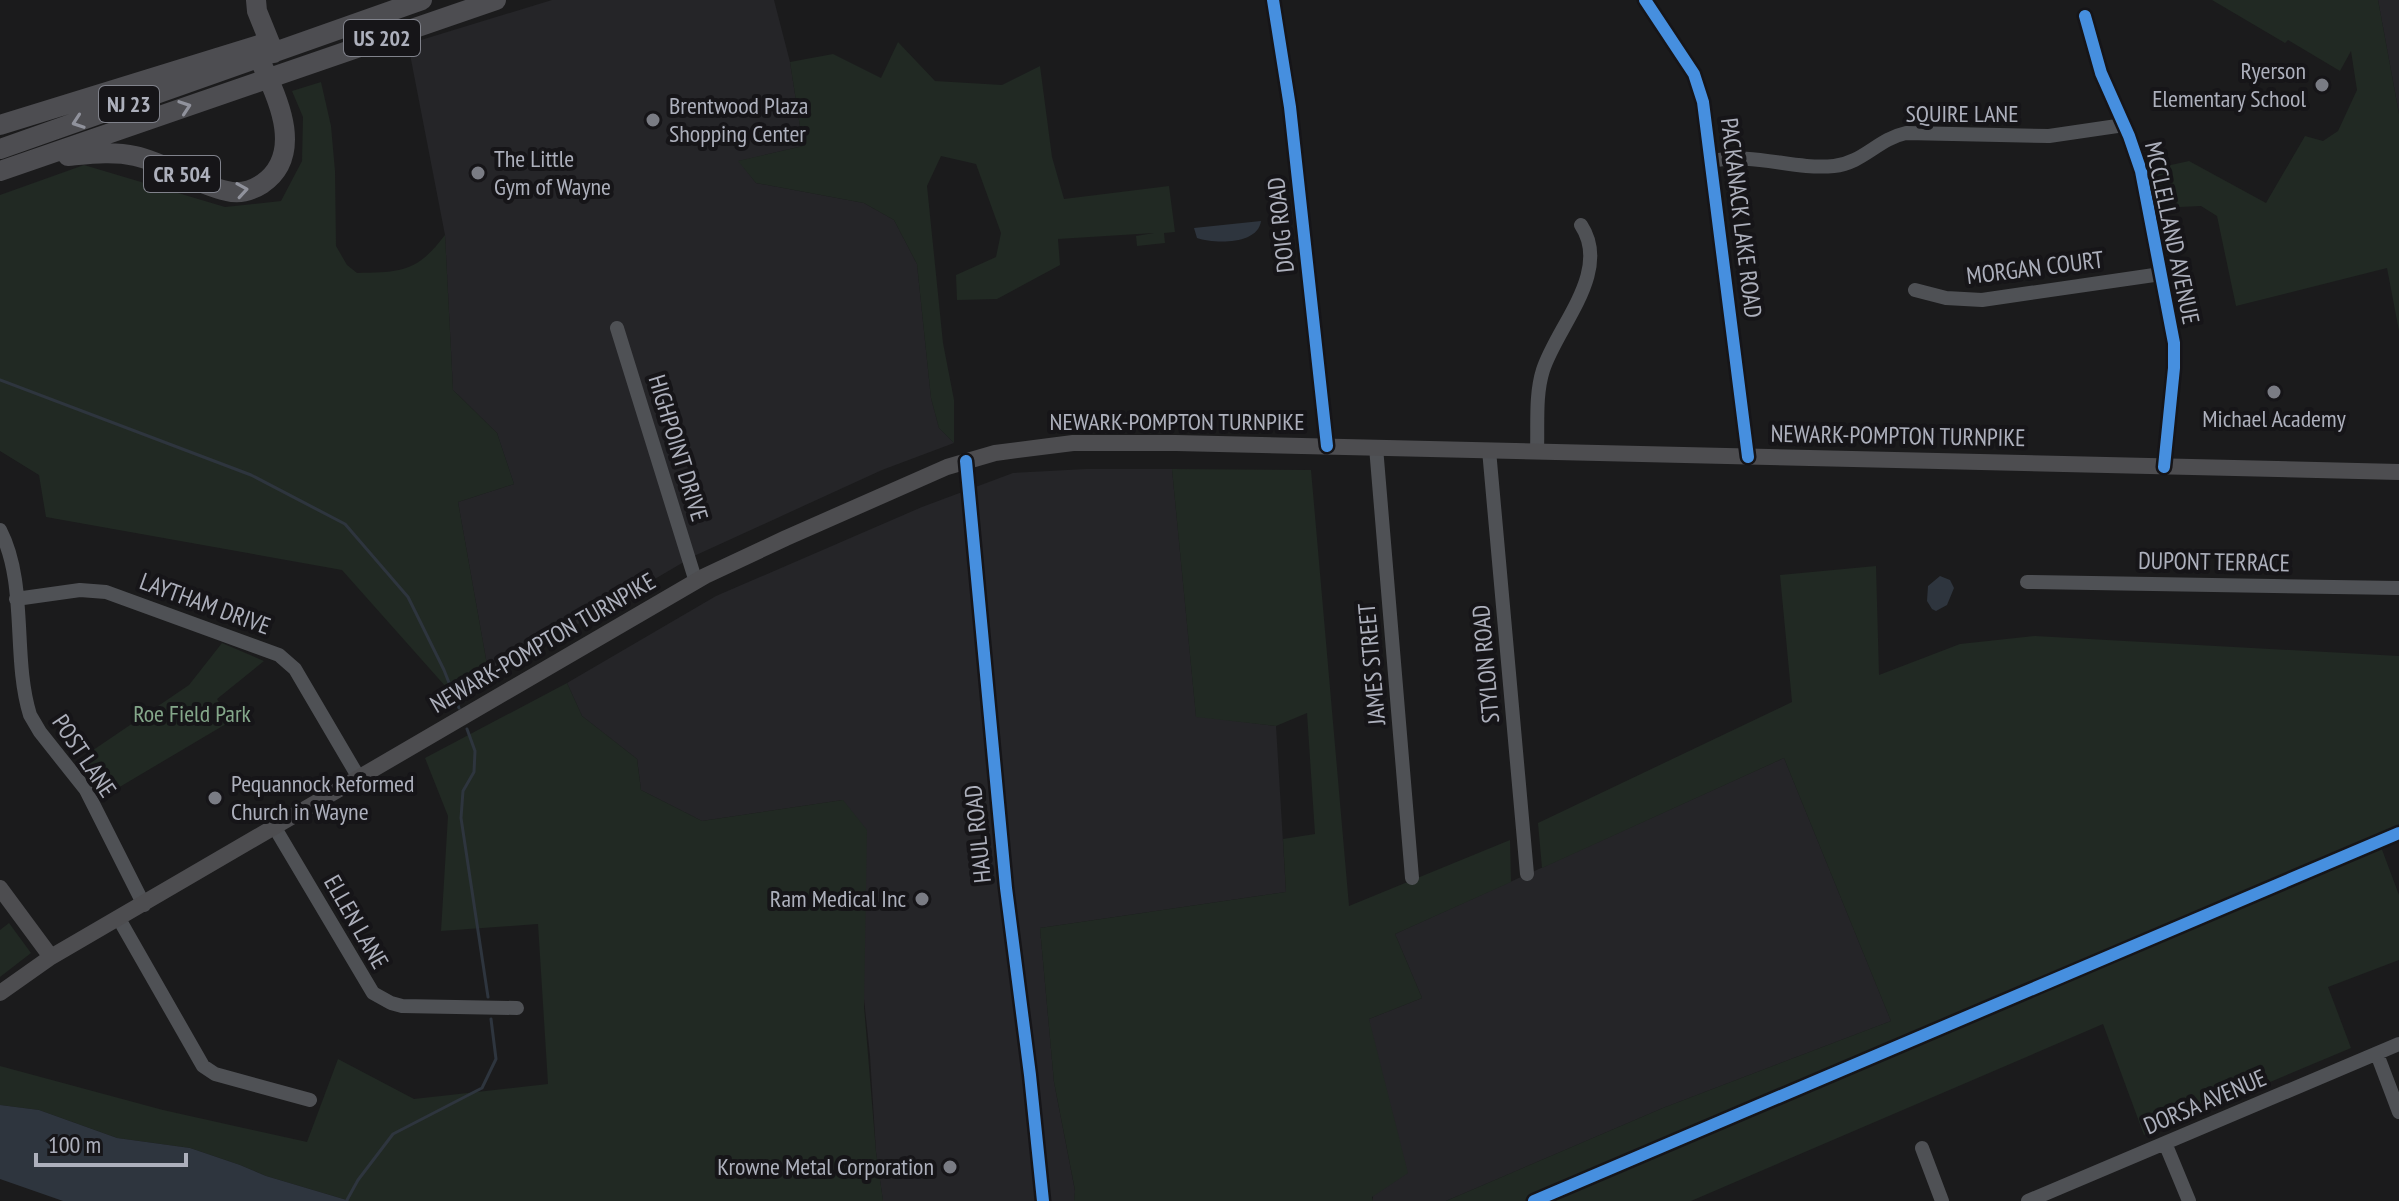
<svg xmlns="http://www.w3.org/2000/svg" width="2399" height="1201" font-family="'PT Sans Narrow',sans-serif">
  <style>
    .built { fill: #252528 }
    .green { fill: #212923 }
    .water { fill: #2e353e }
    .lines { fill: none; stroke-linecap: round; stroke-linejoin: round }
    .stream { stroke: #2e353e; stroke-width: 3 }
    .minor { stroke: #4f5155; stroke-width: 14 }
    .major { stroke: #4d4d50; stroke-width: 16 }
    .highway { stroke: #4d4d51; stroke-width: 20 }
    .cycleway-casing { stroke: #161518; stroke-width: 17 }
    .cycleway { stroke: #468fdf; stroke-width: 12 }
    .oneway { stroke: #90929c }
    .poi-dot { fill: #7a7c84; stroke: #161518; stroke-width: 3 }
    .labels { text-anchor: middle; stroke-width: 8; stroke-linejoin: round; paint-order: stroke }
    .shield { fill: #161518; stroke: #80828b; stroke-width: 2 }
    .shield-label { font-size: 22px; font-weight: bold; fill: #adb0bc }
    .poi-label { font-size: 24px; fill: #adb0bc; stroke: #161518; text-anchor: end }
    .street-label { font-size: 24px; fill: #adb0bc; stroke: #161518 }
    .park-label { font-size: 24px; fill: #84a78a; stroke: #161518 }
  </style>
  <rect width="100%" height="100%" fill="#1b1b1c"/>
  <!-- built -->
  <path class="built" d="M552,0H774L790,62L803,146L739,161L756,183L864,203L894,220L917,264L931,398L939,428L954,443L882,470L694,556L489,676L458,502L514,484L497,433L453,390L445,235L408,44Z
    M2378,0H2399V114Z
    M1086,469H1172L1196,716L1276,726L1286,892L1040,928L1054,1082L1075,1191L1074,1201H883L876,1152L870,1056L843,800L702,821L641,790L637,759L582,716L567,683L716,596L922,507L1013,473Z
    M1784,758L1891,1021L1663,1108L1446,1201H1373L1369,1019L1422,998L1395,934Z"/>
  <!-- green -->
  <path class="green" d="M2212,0H2378L2399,114V331L2387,268L2236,306L2217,216L2201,206L2158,208L2153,178L2157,168L2189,161L2266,203L2305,136L2323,141L2338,131L2357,90L2351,51L2340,71L2288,40L2285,43Z
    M898,42L935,81L1002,85L1040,66L1052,157L1064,199L1169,186L1175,232L1164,233L1165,243L1137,246L1136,236L1154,233L1058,239L1060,265L997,299L957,300L956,275L996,257L1001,233L976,164L941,156L927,186L943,343L954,400V443L939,428L931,398L917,264L894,220L864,203L756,183L738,161L803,146L790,62L833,54L881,78Z
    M321,82L331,126L335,171L336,246L347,265L357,273C402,272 417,272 445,235L453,390L497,433L514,484L458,502L489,676L454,696L342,570L46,517L39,475L0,451V195L84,165L225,207L281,201L302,161L303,117L292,91Z
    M1172,469L1311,470L1349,906L1510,840L1511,882L1395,934L1422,998L1369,1019L1408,1173L1372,1197L1373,1201H1074L1075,1190L1054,1082L1040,928L1286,892L1283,839L1315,834L1307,713L1276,726L1196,717Z
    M1876,566L1879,675L1960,644L2035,636L2399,656V839L2381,847L2399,895V960L2328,987L2351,1048L2144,1135L2103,1024L1691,1201H1446L1663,1108L1891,1021L1784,758L1542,868L1538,823L1792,702L1780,575Z
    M222,643L264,661L217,699L231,721L101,798L77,761L189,685Z
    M567,683L582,716L637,759L641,790L702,821L843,800L867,830L864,1006L876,1152L883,1201H350L266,1176L240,1165L190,1148L117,1138L39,1110L0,1105V1066L163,1110L307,1142L338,1059L414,1099L548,1084L538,924L441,931L448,816L425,758Z
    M9,923L31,953L0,977V930Z"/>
  <!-- water -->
  <path class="water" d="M1261,221C1258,245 1214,244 1197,238L1194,228Z
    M1940,576L1950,580L1954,588L1947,605L1936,611L1932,609L1927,601L1928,586Z
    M0,1105L39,1110L117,1138L190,1148L240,1165L266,1176L350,1201H63L0,1179Z"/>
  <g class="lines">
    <!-- stream -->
    <path class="stream" d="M0,380L251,475L345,524L408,597L444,670L459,708
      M467,729L475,751L474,772L463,791L461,818L488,997
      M347,1200L358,1180L393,1134L482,1088L496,1059L491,1019"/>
    <!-- minor -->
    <path class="minor" d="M1273,0L1290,107L1327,446
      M1645,0L1694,74L1703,102L1748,457
      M2085,16L2101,73L2129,136L2141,171L2174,343V368L2164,467
      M1711,161C1755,152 1792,170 1834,166C1863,163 1878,139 1906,133L2049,136L2124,125
      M1915,290L1946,298L1982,300L2161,274
      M617,328L696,582
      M1376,447L1412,878
      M1489,450L1527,874
      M1537,451C1538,425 1535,395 1543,370C1557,326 1612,272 1581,225
      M966,461L1006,888L1030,1075L1043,1201
      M0,530C28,584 12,657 30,715L40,732L86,790L144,905
      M2027,582L2399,588
      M16,599L80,590L106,592L279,655L295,669L359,778
      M275,828L373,993L391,1003L402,1006L517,1008
      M119,919L203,1066L215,1074L310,1100
      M2377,1054L2399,1112
      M2165,1143L2189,1201
      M1922,1148L1942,1201
      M2028,1201L2399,1044"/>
    <!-- major -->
    <path class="major" d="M0,888L51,957
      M0,993L51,957L705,576L786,538L947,467L995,453L1073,443H1176L2399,472"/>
    <!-- highway -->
    <path class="highway" d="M256,0L257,11L274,53
      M0,125L262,44
      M0,149L422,0
      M68,156C90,154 113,151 135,156C167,163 194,184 227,191C239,194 251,191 262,184C303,156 280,102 263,67
      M0,171L496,0"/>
    <defs>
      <path id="cycleway" d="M1273,0L1290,107L1327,446
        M1645,0L1694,74L1703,102L1748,457
        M2085,16L2101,73L2129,136L2141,171L2174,343V368L2164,467
        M966,461L1006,888L1030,1075L1043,1201
        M1534,1201L2399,833"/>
    </defs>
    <!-- cycleway casing -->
    <use href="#cycleway" class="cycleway-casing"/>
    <!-- cycleway -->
    <use href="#cycleway" class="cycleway"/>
  </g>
  <!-- one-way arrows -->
  <defs><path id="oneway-chevron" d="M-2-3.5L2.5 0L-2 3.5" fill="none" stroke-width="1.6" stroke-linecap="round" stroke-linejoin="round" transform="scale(2)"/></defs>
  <g class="oneway">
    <use href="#oneway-chevron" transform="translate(185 107) rotate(-19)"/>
    <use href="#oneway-chevron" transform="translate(78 122) rotate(161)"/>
    <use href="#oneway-chevron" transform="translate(242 190) rotate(-9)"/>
  </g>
  <!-- markers -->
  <g class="poi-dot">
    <circle cx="2322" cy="85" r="8"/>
    <circle cx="653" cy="120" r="8"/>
    <circle cx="478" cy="173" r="8"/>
    <circle cx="2274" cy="392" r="8"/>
    <circle cx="215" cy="798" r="8"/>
    <circle cx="922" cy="899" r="8"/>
    <circle cx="950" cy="1167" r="8"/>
  </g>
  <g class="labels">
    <!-- shield labels -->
    <g class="shield">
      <rect x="344" y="20" width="76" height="36" rx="6"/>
      <rect x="99" y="86" width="60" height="36" rx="6"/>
      <rect x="144" y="156" width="76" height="36" rx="6"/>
    </g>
    <g class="shield-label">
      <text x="382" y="46">US 202</text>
      <text x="129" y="112">NJ 23</text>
      <text x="182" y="182">CR 504</text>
    </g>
    <!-- poi labels -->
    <g class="poi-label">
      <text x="2306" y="79">Ryerson<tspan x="2306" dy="28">Elementary School</tspan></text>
      <text x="669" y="114" text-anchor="start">Brentwood Plaza<tspan x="669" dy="28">Shopping Center</tspan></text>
      <text x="494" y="167" text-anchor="start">The Little<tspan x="494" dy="28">Gym of Wayne</tspan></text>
      <text x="2274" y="427" text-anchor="middle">Michael Academy</text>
      <text x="231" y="792" text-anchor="start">Pequannock Reformed<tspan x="231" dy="28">Church in Wayne</tspan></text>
      <text x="906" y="907">Ram Medical Inc</text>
      <text x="934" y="1175">Krowne Metal Corporation</text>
    </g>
    <!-- street labels -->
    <g class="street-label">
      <text x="1962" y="122">SQUIRE LANE</text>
      <text transform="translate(1741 218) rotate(83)" y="8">PACKANACK LAKE ROAD</text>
      <text transform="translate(1281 225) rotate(-96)" y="8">DOIG ROAD</text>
      <text transform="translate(2172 233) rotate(78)" y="8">MCCLELLAND AVENUE</text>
      <text transform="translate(2035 268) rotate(-7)" y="8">MORGAN COURT</text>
      <text x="1177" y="430">NEWARK-POMPTON TURNPIKE</text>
      <text transform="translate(1898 436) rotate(1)" y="8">NEWARK-POMPTON TURNPIKE</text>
      <text transform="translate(678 448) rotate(73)" y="8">HIGHPOINT DRIVE</text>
      <text transform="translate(2214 562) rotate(1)" y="8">DUPONT TERRACE</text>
      <text transform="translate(205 604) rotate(20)" y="8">LAYTHAM DRIVE</text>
      <text transform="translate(543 643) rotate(-30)" y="8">NEWARK-POMPTON TURNPIKE</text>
      <text transform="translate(1372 664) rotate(-95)" y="8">JAMES STREET</text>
      <text transform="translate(1486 664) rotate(-95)" y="8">STYLON ROAD</text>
      <text transform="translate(84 756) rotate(56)" y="8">POST LANE</text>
      <text transform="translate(978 834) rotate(-96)" y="8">HAUL ROAD</text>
      <text transform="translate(356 922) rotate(60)" y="8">ELLEN LANE</text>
      <text transform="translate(2205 1102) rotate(-23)" y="8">DORSA AVENUE</text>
    </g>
    <!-- park labels -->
    <g class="park-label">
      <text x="192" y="722">Roe Field Park</text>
    </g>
  </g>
  <!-- scale -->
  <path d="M36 1153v12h150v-12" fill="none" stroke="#adb0bc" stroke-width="4"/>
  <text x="48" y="1153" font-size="24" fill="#adb0bc" stroke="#161518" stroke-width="6" paint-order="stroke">100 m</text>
</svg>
